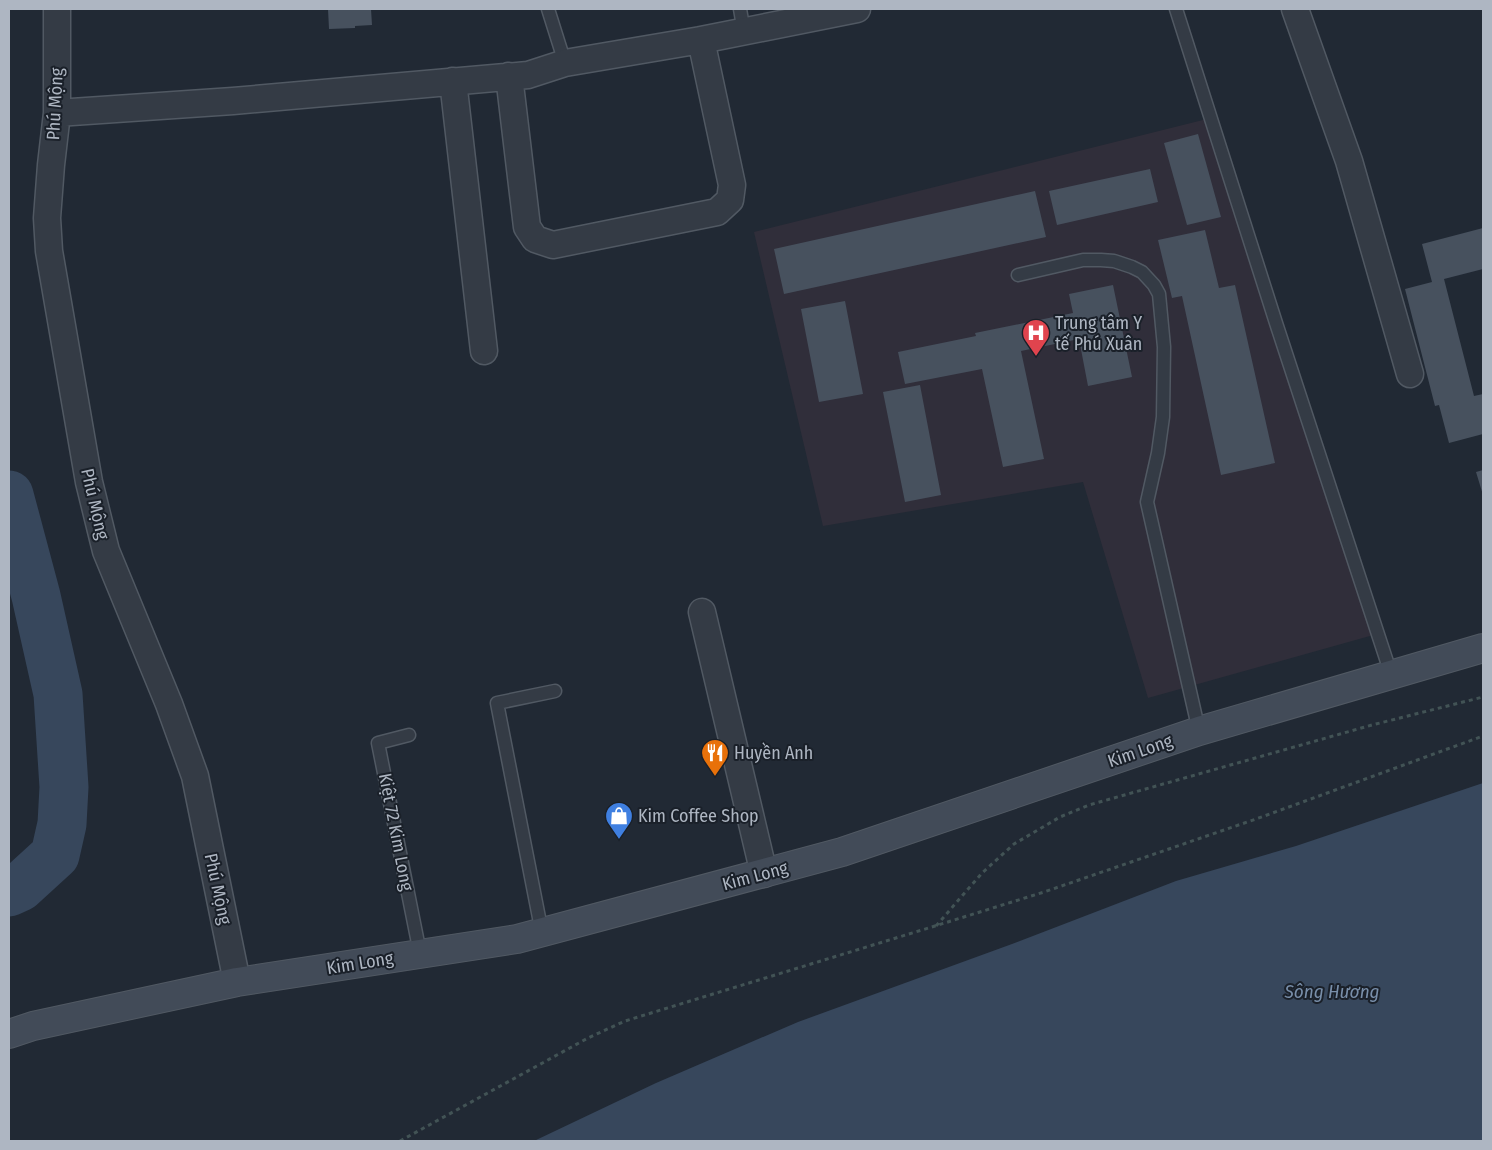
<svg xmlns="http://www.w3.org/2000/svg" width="1492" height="1150" font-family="'Fira Sans Condensed',sans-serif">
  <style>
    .medical { fill: #302e3a }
    .water { fill: #37475c }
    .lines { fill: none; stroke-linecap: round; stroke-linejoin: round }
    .river { stroke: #37475c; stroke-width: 49 }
    .building { fill: #47515e }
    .service-casing { stroke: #515963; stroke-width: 15 }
    .minor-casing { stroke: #515963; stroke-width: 29 }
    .secondary-casing { stroke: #515963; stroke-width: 30 }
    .path { stroke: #425355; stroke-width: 3; stroke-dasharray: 4 4; stroke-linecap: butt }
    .service { stroke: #343b45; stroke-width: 12 }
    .minor { stroke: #343b45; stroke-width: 26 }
    .secondary { stroke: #424b58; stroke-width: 28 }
    .labels { text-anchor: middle; stroke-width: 4; stroke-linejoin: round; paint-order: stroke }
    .street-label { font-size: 18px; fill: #aeb6c2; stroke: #1a2029 }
    .poi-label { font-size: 18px; fill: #aeb6c2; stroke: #1a2029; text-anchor: start }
    .water-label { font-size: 19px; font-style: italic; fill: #788ea9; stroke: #1a2029 }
  </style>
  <rect width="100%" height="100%" fill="#212934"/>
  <!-- medical -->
  <path class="medical" d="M1211,118L1377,634L1148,698L1083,482L823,526L754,232Z"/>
  <!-- water -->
  <path class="water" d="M1483,783V1141H534L656,1083L798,1022L1012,944L1176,881L1296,846Z"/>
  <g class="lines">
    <!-- river -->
    <path class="river" d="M9,495L36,596L58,694L64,787L62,824L55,855L20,887L9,892"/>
  </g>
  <!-- building -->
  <path class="building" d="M328,9H371L372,25L355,26V28L329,29Z
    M1198,134L1221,217L1187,225L1164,143Z
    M1150,169L1158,202L1057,225L1049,191Z
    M1035,191L1046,237L784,294L774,249Z
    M1483,228V269L1444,279L1474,396L1483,394V434L1449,443L1439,405L1435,406L1405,289L1432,282L1422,244Z
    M1205,230L1219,288L1235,285L1275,463L1221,475L1182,296L1172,298L1158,240Z
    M1113,285L1132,377L1088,386L1079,339L1021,351L1044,459L1003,467L982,369L905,384L898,352L976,336L975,333L1073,313L1069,294Z
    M845,301L863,394L819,402L801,309Z
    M920,385L941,495L905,502L883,392Z
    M1483,470V495L1476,472Z"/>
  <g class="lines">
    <defs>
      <path id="service" d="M548,9L565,63
        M740,9L744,32
        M1176,9L1276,323L1391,674
        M1018,275L1083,260H1101L1114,261L1132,267L1142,272L1154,285L1159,294L1164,347L1163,417L1158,453L1147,502L1199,731
        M409,735L378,743L420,953
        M542,933L497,703L555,691"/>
      <path id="minor" d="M57,9V113L51,165L47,218L49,251L89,482L106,551L169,704L195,776L237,982
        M1295,9L1349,161L1410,374
        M509,76L527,227L535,239L553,245L717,212L730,200L732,185L701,40
        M453,81L484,351
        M57,113L233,101L528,75L565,63L701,40L857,9
        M702,612L764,874"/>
      <path id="secondary" d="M9,1034L33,1026L237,982L517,939L842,852L1199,731L1483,648"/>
    </defs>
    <!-- service casing -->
    <use href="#service" class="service-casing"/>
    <!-- minor casing -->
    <use href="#minor" class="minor-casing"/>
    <!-- secondary casing -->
    <use href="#secondary" class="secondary-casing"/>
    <!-- path -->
    <path class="path" d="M936,926L982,873L1014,844L1060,817L1089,805L1372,725L1483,697
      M400,1141L588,1038L625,1021L935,926L1044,892L1256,819L1483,736"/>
    <!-- service -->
    <use href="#service" class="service"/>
    <!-- minor -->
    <use href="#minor" class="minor"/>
    <!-- secondary -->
    <use href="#secondary" class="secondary"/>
  </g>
  <!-- icons -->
  <defs>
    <symbol id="hospital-pin" viewBox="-11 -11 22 30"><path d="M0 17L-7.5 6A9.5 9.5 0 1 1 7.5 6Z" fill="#e0444e" stroke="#1a2029"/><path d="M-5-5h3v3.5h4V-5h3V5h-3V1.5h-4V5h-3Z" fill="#fff"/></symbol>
    <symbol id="restaurant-pin" viewBox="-11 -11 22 30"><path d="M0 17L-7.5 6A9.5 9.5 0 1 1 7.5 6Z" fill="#e8710a" stroke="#1a2029"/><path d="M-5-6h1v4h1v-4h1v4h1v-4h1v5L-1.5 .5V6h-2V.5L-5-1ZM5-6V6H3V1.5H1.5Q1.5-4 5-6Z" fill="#fff"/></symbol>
    <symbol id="shop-pin" viewBox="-11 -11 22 30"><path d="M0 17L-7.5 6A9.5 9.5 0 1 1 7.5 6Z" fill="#3f7fe0" stroke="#1a2029"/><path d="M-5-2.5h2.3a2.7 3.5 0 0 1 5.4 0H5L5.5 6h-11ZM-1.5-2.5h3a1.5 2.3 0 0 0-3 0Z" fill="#fff"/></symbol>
  </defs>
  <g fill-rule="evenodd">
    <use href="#hospital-pin" x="1020" y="317" width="32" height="43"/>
    <use href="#restaurant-pin" x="699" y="737" width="32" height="43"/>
    <use href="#shop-pin" x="603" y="800" width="32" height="43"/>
  </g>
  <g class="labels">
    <!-- street labels -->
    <g class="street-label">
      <text transform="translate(55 104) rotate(-87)" y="6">Phú Mộng</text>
      <text transform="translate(95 504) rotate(77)" y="6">Phú Mộng</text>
      <text transform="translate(1140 751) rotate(-19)" y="6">Kim Long</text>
      <text transform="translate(396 832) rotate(79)" y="6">Kiệt 72 Kim Long</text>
      <text transform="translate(755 876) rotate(-15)" y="6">Kim Long</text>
      <text transform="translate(218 889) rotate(78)" y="6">Phú Mộng</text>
      <text transform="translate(360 963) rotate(-9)" y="6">Kim Long</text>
    </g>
    <!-- poi labels -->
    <g class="poi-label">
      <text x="1055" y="329">Trung tâm Y<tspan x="1055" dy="21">tế Phú Xuân</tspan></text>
      <text x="734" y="759">Huyền Anh</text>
      <text x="638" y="822">Kim Coffee Shop</text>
    </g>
    <!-- water labels -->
    <g class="water-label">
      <text x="1332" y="998">Sông Hương</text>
    </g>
  </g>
  <!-- border -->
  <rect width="1492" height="1150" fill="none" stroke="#aeb6c2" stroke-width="20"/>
</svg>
